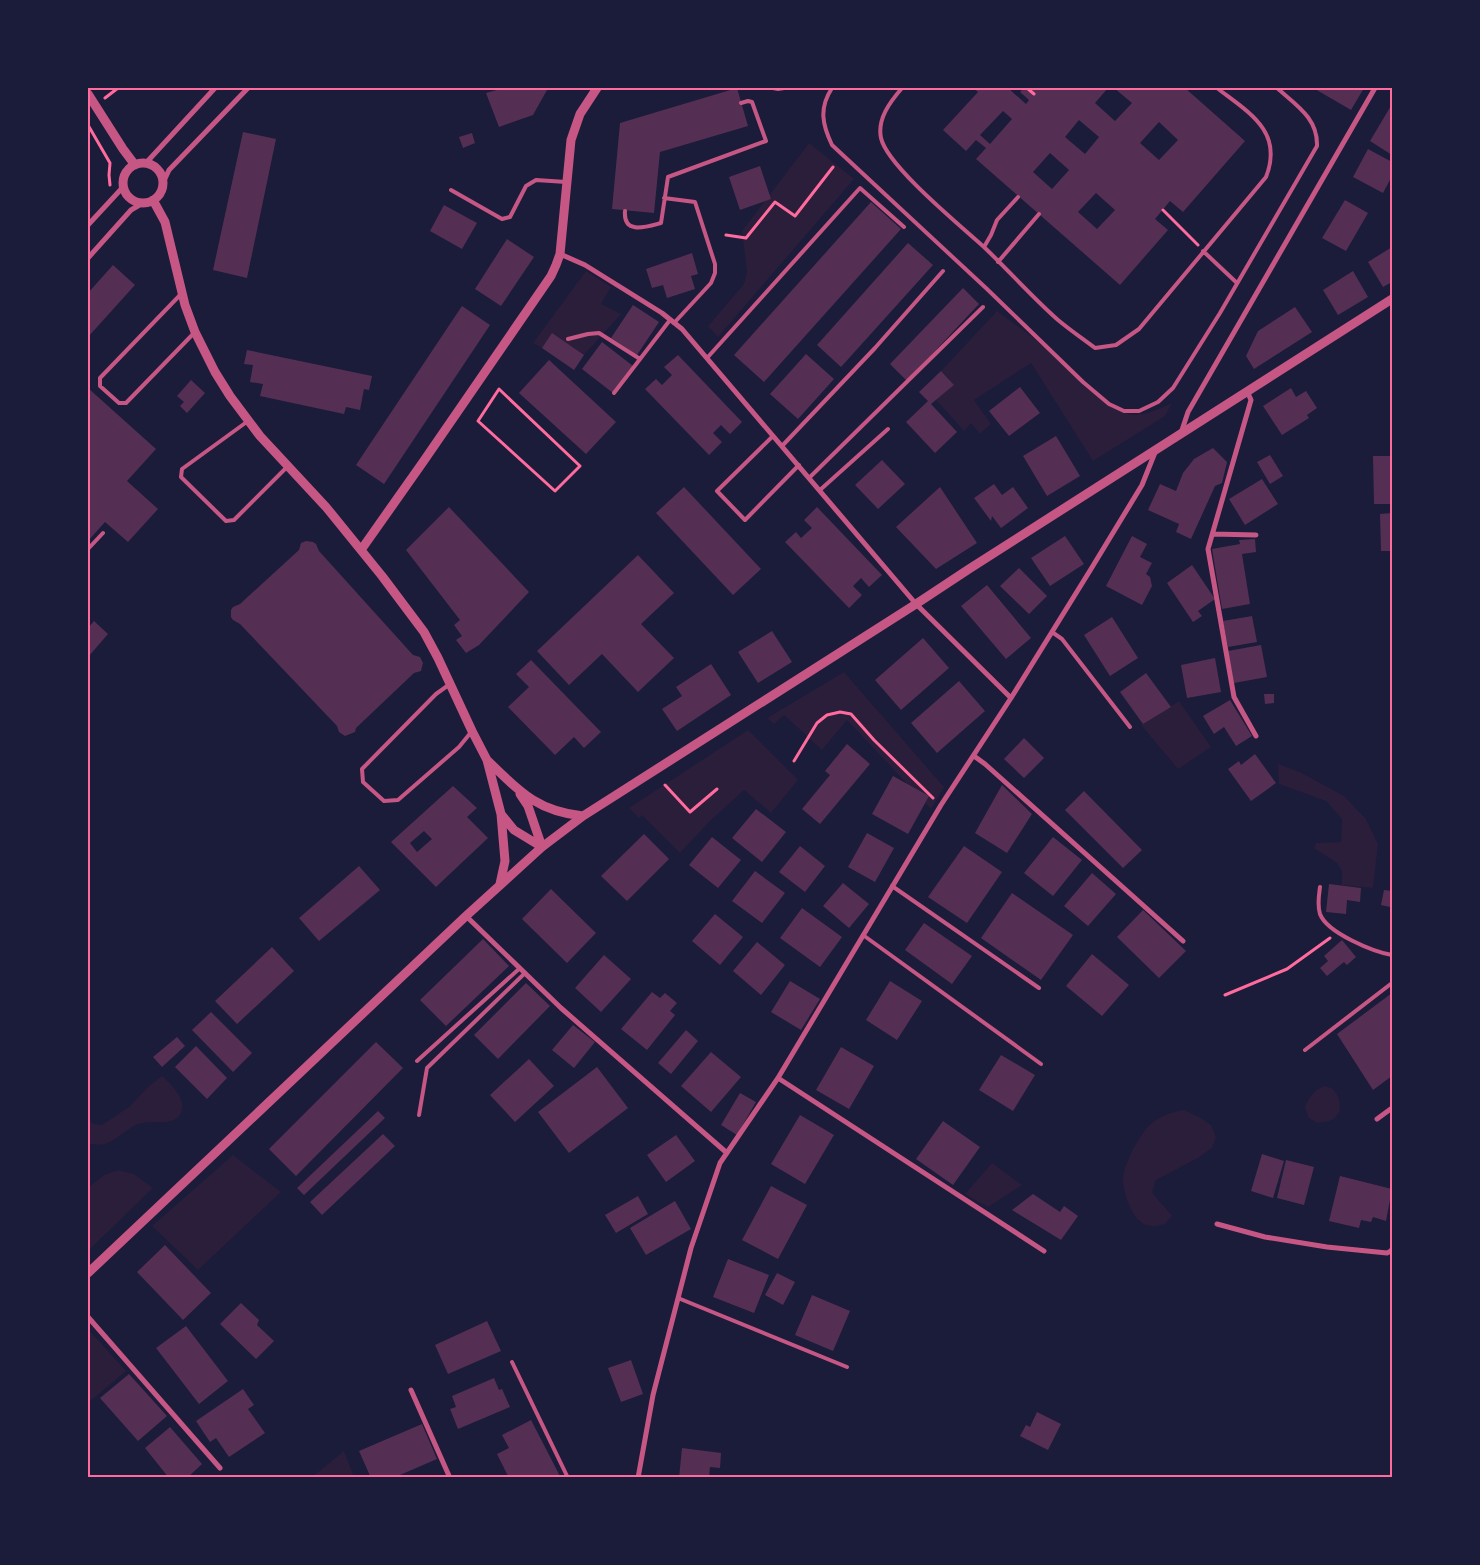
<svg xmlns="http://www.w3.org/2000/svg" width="1480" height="1565" font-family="'Playfair Display',serif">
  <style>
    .green { fill: #2a1e3b }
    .building { fill: #542f53; fill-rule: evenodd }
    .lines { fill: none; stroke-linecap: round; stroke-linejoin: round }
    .path { stroke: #ff6b9d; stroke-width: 3 }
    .service { stroke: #c65784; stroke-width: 4 }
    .minor { stroke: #c65784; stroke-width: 5 }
    .tertiary { stroke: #c65784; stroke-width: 9 }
    .neatline { fill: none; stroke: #ff6b9d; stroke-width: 2 }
  </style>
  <rect width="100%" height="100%" fill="#1b1b3a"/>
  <!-- green -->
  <path class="green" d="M809,143L854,179L718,337L708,326L744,284L747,271L742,231Z
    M586,271L611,287L601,304L621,314L584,355L552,334L542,348L533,343Z
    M997,311C1012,323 1029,333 1043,346C1062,362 1105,411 1129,414C1144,417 1159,409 1172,403L1165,416L1093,461L1031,363L974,400L991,424L980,434L971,423L964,431L936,400L954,385L941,371Z
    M844,672L944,787L931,809L847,720L822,750L784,715L774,724L767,718Z
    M1179,701L1211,747L1178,769L1141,725Z
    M748,730L798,780L771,813L744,790L709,822L680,853L642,815L639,818L629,808Z
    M1278,764L1300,772L1344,796L1366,819L1378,844L1373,888L1342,885V871L1337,863L1314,848L1316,843L1341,842L1342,819L1326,801L1279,784Z
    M162,1076C173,1087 188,1099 180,1115C177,1119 172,1121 167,1122C157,1123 145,1121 136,1125C118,1134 110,1150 88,1143V1118L93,1124L102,1125L129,1107L149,1086Z
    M1324,1086C1326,1087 1329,1087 1331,1088C1340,1093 1343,1110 1336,1117C1331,1122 1323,1122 1317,1123L1308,1117L1305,1107C1309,1097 1313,1091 1324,1086Z
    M1184,1110L1199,1117L1211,1125L1216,1137L1212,1148L1198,1158L1156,1180L1152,1192C1158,1201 1166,1207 1172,1216L1165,1224C1158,1226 1152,1227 1146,1225C1132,1220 1124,1195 1123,1181C1122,1167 1140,1132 1152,1123C1162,1115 1172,1112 1184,1110Z
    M233,1155L281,1192L198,1270L152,1226Z
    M992,1163L1022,1185L988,1207L965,1194Z
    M118,1170L134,1174L153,1188L88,1251V1188L104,1175Z
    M88,1329L126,1371L89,1402L88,1400Z
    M344,1451L354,1477H312Z"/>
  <!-- building -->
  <path class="building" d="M504,88H547V90L533,115L499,127L486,93Z
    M737,88L748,126L660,152L654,213L612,209L620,123Z
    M973,88H1008L1026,104L1029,100L1020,92L1024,88H1108L1095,103L1115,121L1132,103L1114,88H1185L1245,141L1183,212L1170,201L1155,219L1168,230L1120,285L976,159L986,148L976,140L966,151L943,130L978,92ZM1003,111L1012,119L990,144L980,135ZM1079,120L1099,137L1085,154L1065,137ZM1159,122L1178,140L1159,160L1140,143ZM1050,153L1069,170L1052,189L1033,172ZM1096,193L1115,210L1097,229L1078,212Z
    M1316,88H1364L1351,110L1315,89Z
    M1392,104V155L1370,141Z
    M243,132L276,139L247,278L213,270Z
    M472,133L475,143L463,148L459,137Z
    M1368,149L1392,162V176L1383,193L1353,177Z
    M760,166L771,199L740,210L729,177Z
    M1345,200L1368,213L1346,251L1322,238Z
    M871,202L901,229L764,382L734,355Z
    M444,205L477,223L462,249L430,231Z
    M507,239L534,257L501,306L475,289Z
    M908,243L933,265L841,367L817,345Z
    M1392,247V282L1383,287L1368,262Z
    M692,253L698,274L691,276L695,289L667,298L663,285L652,288L646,269Z
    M113,265L135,285L88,337V293Z
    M1353,271L1368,297L1338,315L1323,290Z
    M963,288L979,304L907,381L890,364Z
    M633,305L659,322L637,355L611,338Z
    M462,306L490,325L384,484L356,465Z
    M1295,307L1312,332L1254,369L1246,356L1258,331Z
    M552,333L584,355L574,370L542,348Z
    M602,342L633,366L613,393L582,369Z
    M247,350L372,376L369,390L364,389L360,410L346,407L344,414L260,396L263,384L250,382L253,365L244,364Z
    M806,354L834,379L798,419L770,394Z
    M678,355L742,422L730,434L721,425L713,433L722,442L709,455L645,389L656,379L662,385L672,375L664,367Z
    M549,360L616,422L586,454L519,393Z
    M941,371L954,385L931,404L957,432L935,453L906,422L928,401L919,392Z
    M191,380L205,393L187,413L180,406L184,402L177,396Z
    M1020,387L1040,413L1009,436L989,411Z
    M88,388L156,449L127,481L158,509L128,542L105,522L88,541Z
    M1291,388L1296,397L1306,391L1317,408L1307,415L1309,418L1282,435L1263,406Z
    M1056,436L1080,476L1047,496L1023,456Z
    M1213,448L1227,462L1222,483L1215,486L1191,539L1176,532L1179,524L1148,510L1160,484L1176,491L1183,473L1194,459Z
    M1270,455L1283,476L1270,484L1257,462Z
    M1373,456H1392V504H1374Z
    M882,460L905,484L878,509L855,485Z
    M1262,479L1278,504L1245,525L1229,499Z
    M994,484L1002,495L1013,487L1028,508L1001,528L992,516L991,521L974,498Z
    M684,487L761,569L733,595L656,513Z
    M940,487L977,543L936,569L896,527Z
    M449,507L529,592L479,645L466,653L456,640L462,636L454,625L460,620L406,550Z
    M817,507L882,575L869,587L861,578L853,586L862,595L849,608L785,542L796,532L801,538L812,528L804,520Z
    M1392,513V551H1381L1380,514Z
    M1065,536L1084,564L1050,586L1031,558Z
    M1132,536L1147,544L1140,557L1152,563L1146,574L1150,577L1152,586L1142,605L1106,586Z
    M1255,539L1256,552L1242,554L1250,604L1222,609L1212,549L1240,544L1239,540Z
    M306,541L313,542L316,544L319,551L413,655L420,657L423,663L421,671L414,673L356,728L355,732L345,736L339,732L337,726L240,624L233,620L231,617V610L233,607L240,604L299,550L301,543Z
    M638,555L674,593L641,624L674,658L638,692L602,654L569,685L537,651Z
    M1192,565L1215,599L1198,611L1202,616L1193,622L1167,583Z
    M1019,568L1047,596L1029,614L1000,586Z
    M987,585L1031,638L1006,659L961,606Z
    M1252,616L1257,642L1228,647L1223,621Z
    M1112,617L1138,658L1110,676L1084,635Z
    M94,621L108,634L89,656L88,655V628Z
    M772,631L792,662L758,683L738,652Z
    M923,638L949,668L901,710L875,680Z
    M1261,645L1267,677L1234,683L1228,651Z
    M1215,658L1221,692L1187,698L1181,665Z
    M531,660L601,732L584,748L574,737L555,755L508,707L529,687L516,674Z
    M711,664L731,695L677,731L662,709L682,696L676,687Z
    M1146,673L1171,707L1143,724L1120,692Z
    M959,681L985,711L937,753L911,723Z
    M1264,694H1274V703L1265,704Z
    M1230,700L1252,736L1236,746L1224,727L1214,734L1203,716Z
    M1024,738L1044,758L1024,778L1004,759Z
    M847,744L870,764L820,824L802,809L830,775L825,771Z
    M1255,754L1276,783L1251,801L1228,769L1239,761L1241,765Z
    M893,776L929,796L908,834L872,814Z
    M1002,785L1032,814L1007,853L975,833Z
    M453,786L477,808L467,817L488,838L436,887L391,842ZM424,831L432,839L417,852L410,843Z
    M1084,791L1142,850L1123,868L1065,810Z
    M756,809L786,832L762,862L732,838Z
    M867,833L894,848L875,882L848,867Z
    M644,834L669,859L627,901L601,876Z
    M712,837L741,860L718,888L689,865Z
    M1053,837L1082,860L1053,896L1024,873Z
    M800,846L825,866L805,892L779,872Z
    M964,846L1002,872L967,923L928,897Z
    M359,866L380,890L319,941L299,918Z
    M755,871L785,893L762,923L732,901Z
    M1092,873L1116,894L1088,926L1064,906Z
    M843,883L869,904L849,928L823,906Z
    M1329,884L1361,888L1360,902L1347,900L1346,914L1326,912Z
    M551,889L596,933L567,963L522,919Z
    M1384,890L1392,891V902L1391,901L1390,907L1381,905Z
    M1012,893L1073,935L1041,980L981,938Z
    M802,908L842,937L820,967L780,938Z
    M1143,910L1186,951L1159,978L1117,937Z
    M715,914L743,937L720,965L692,941Z
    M924,923L972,956L952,984L905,950Z
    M483,939L509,966L446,1026L420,1000Z
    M1342,940L1356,957L1347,965L1344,962L1327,976L1320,968L1328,961L1324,956Z
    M757,942L785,965L761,995L733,971Z
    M272,947L294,971L237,1024L215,1001Z
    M1092,954L1129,985L1102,1016L1066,986Z
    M604,955L631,979L601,1012L575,988Z
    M790,981L820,999L801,1030L771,1012Z
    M890,981L922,1001L897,1040L866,1020Z
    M526,983L550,1006L498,1059L474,1035Z
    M652,992L660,998L665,993L677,1003L670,1011L675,1015L647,1050L621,1029Z
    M1392,993V1076L1373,1090L1337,1034Z
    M211,1012L252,1053L233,1072L192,1030Z
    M573,1025L595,1042L574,1068L552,1050Z
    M686,1030L698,1041L671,1074L658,1063Z
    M177,1037L185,1046L162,1067L153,1057Z
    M376,1042L403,1068L296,1176L269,1149Z
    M196,1046L227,1078L207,1099L175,1067Z
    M841,1047L874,1066L849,1109L816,1090Z
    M711,1052L741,1077L711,1112L681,1086Z
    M1001,1055L1035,1075L1013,1111L979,1090Z
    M529,1059L554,1086L515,1122L490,1095Z
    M597,1067L628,1108L569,1153L538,1112Z
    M740,1093L756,1102L737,1135L721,1125Z
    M378,1111L385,1118L304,1195L297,1188Z
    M800,1115L834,1135L805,1184L771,1164Z
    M943,1121L980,1147L953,1185L916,1159Z
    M383,1134L395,1146L322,1215L310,1202Z
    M676,1135L695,1161L666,1182L647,1155Z
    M1262,1154L1284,1161L1273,1198L1251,1191Z
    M1286,1160L1314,1167L1304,1205L1277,1198Z
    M1340,1176L1392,1189L1386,1221L1373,1217L1371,1222L1361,1220L1359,1228L1329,1221Z
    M771,1186L807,1205L778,1259L742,1240Z
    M1033,1194L1060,1212L1064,1206L1078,1216L1061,1240L1012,1210Z
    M638,1196L648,1214L616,1233L605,1215Z
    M675,1201L691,1229L646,1255L630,1228Z
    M165,1245L211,1293L183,1320L137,1272Z
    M728,1259L769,1275L754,1313L713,1297Z
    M777,1273L795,1282L783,1305L765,1295Z
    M812,1295L850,1311L833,1351L795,1335Z
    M241,1303L259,1320L257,1325L274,1341L256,1359L220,1324Z
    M487,1321L501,1351L448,1374L435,1345Z
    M186,1326L228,1381L199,1404L156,1348Z
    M631,1360L643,1394L621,1402L608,1368Z
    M129,1374L167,1416L138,1441L100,1398Z
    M494,1378L499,1390L502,1389L510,1407L458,1429L450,1409L456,1407L452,1396Z
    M243,1389L254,1405L248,1409L265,1433L229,1457L216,1438L210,1442L196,1421Z
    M1037,1412L1061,1424L1048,1450L1020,1436L1026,1425L1030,1427Z
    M531,1420L561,1478H527L525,1475L520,1478H509L497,1454L509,1448L502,1435Z
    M422,1424L437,1459L393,1478H371L359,1451Z
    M170,1427L202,1464L187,1478H169L145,1448Z
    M682,1448L721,1453L720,1468L710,1467L709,1478H679Z"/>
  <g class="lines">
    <!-- path -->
    <path class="path" d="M1027,88L1034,94
      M105,98L118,88
      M88,125L110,163L109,175L110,185
      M1163,210L1198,245
      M726,235L746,238L775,202L795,216L833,167
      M499,389L580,466L555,491L478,421Z
      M794,761L817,723L827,715L840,712L851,714L874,740L933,798
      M665,785L690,812L717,789
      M1225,995L1287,969L1330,938"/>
    <!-- service -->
    <path class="service" d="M773,88L778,89L784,88
      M832,88C819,108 822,124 832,145L987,289L1083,382L1109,404L1124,411H1139L1158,402L1173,388L1220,313L1317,146C1318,118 1296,105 1277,88
      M902,88C890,102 877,119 881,138C887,166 962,227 985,248C1010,272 1033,298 1058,320C1070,330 1083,339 1095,348L1116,345L1139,329L1266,177C1284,131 1248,112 1217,88
      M451,190L502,219L510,217L526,186L536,180L566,182
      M664,198L695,202L715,264V273L711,283L674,323
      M625,211C623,235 646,227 661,223L668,177L766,141L752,102L748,101L741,103
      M984,247L991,235L997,220L1018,197
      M1203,251L1237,283
      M998,262L1039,214
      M182,293L100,378V386L119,403H126L195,332
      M568,339L588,334L599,333L640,359
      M707,358L860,188L904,227
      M614,393L670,320
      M248,421L182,469L181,477L226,521L234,520L288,466
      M773,436L717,491L745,520L799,465
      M782,446L875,348L943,271
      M809,478L983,307
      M820,490L888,429
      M88,549L103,533
      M1052,632L1062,639L1130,727
      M450,684L436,694L362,769L363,782L384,801L398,800L459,747L472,731
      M892,886L1039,988
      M1320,887C1319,895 1317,905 1320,914C1327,933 1374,952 1392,955
      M863,935L1041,1064
      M1305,1050L1392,983
      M417,1061L520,968
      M419,1115L427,1068L525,973
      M678,1298L847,1367
      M512,1362L568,1478"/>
    <!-- minor -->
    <path class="minor" d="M145,164L215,88
      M163,183L169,170L248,88
      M88,225L124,186
      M560,254L585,265L662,313L682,329L916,604L1011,698
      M88,258L131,210L143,203
      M1247,391L1251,400L1208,549L1234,697L1256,736
      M1181,433L1188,412L1375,88
      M1213,534L1256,535
      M974,756L985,764L1183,941
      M466,916L561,1008L727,1153
      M778,1078L1044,1251
      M1377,1119L1392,1108
      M1217,1224L1265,1237L1327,1247L1387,1253L1391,1251L1392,1249
      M88,1317L220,1468
      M411,1390L450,1478
      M638,1478L653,1395L691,1248L720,1163L778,1078L941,805L1011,698L1091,569L1142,485L1156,450"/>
    <!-- tertiary -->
    <path class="tertiary" d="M88,94L123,149L135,165
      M123 183a20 20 0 1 1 40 0a20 20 0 1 1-40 0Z
      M153,200L165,222L185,305L195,332L215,372L230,396L260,436L326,507L382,576L424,632L438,658L472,731L487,760L501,814L505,861L500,884
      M361,550L423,462L551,276L556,265L560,254L571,140L580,114L597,88
      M488,761C520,792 537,811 583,816
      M520,794L528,806L542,847
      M501,814L514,830L542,847
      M88,1273L466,916L542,847L583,816L916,604L969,569L1392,299"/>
  </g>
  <!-- border -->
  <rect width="1480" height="1565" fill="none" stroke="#1b1b3a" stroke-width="178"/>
  <rect x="89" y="89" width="1302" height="1387" class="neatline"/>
</svg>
